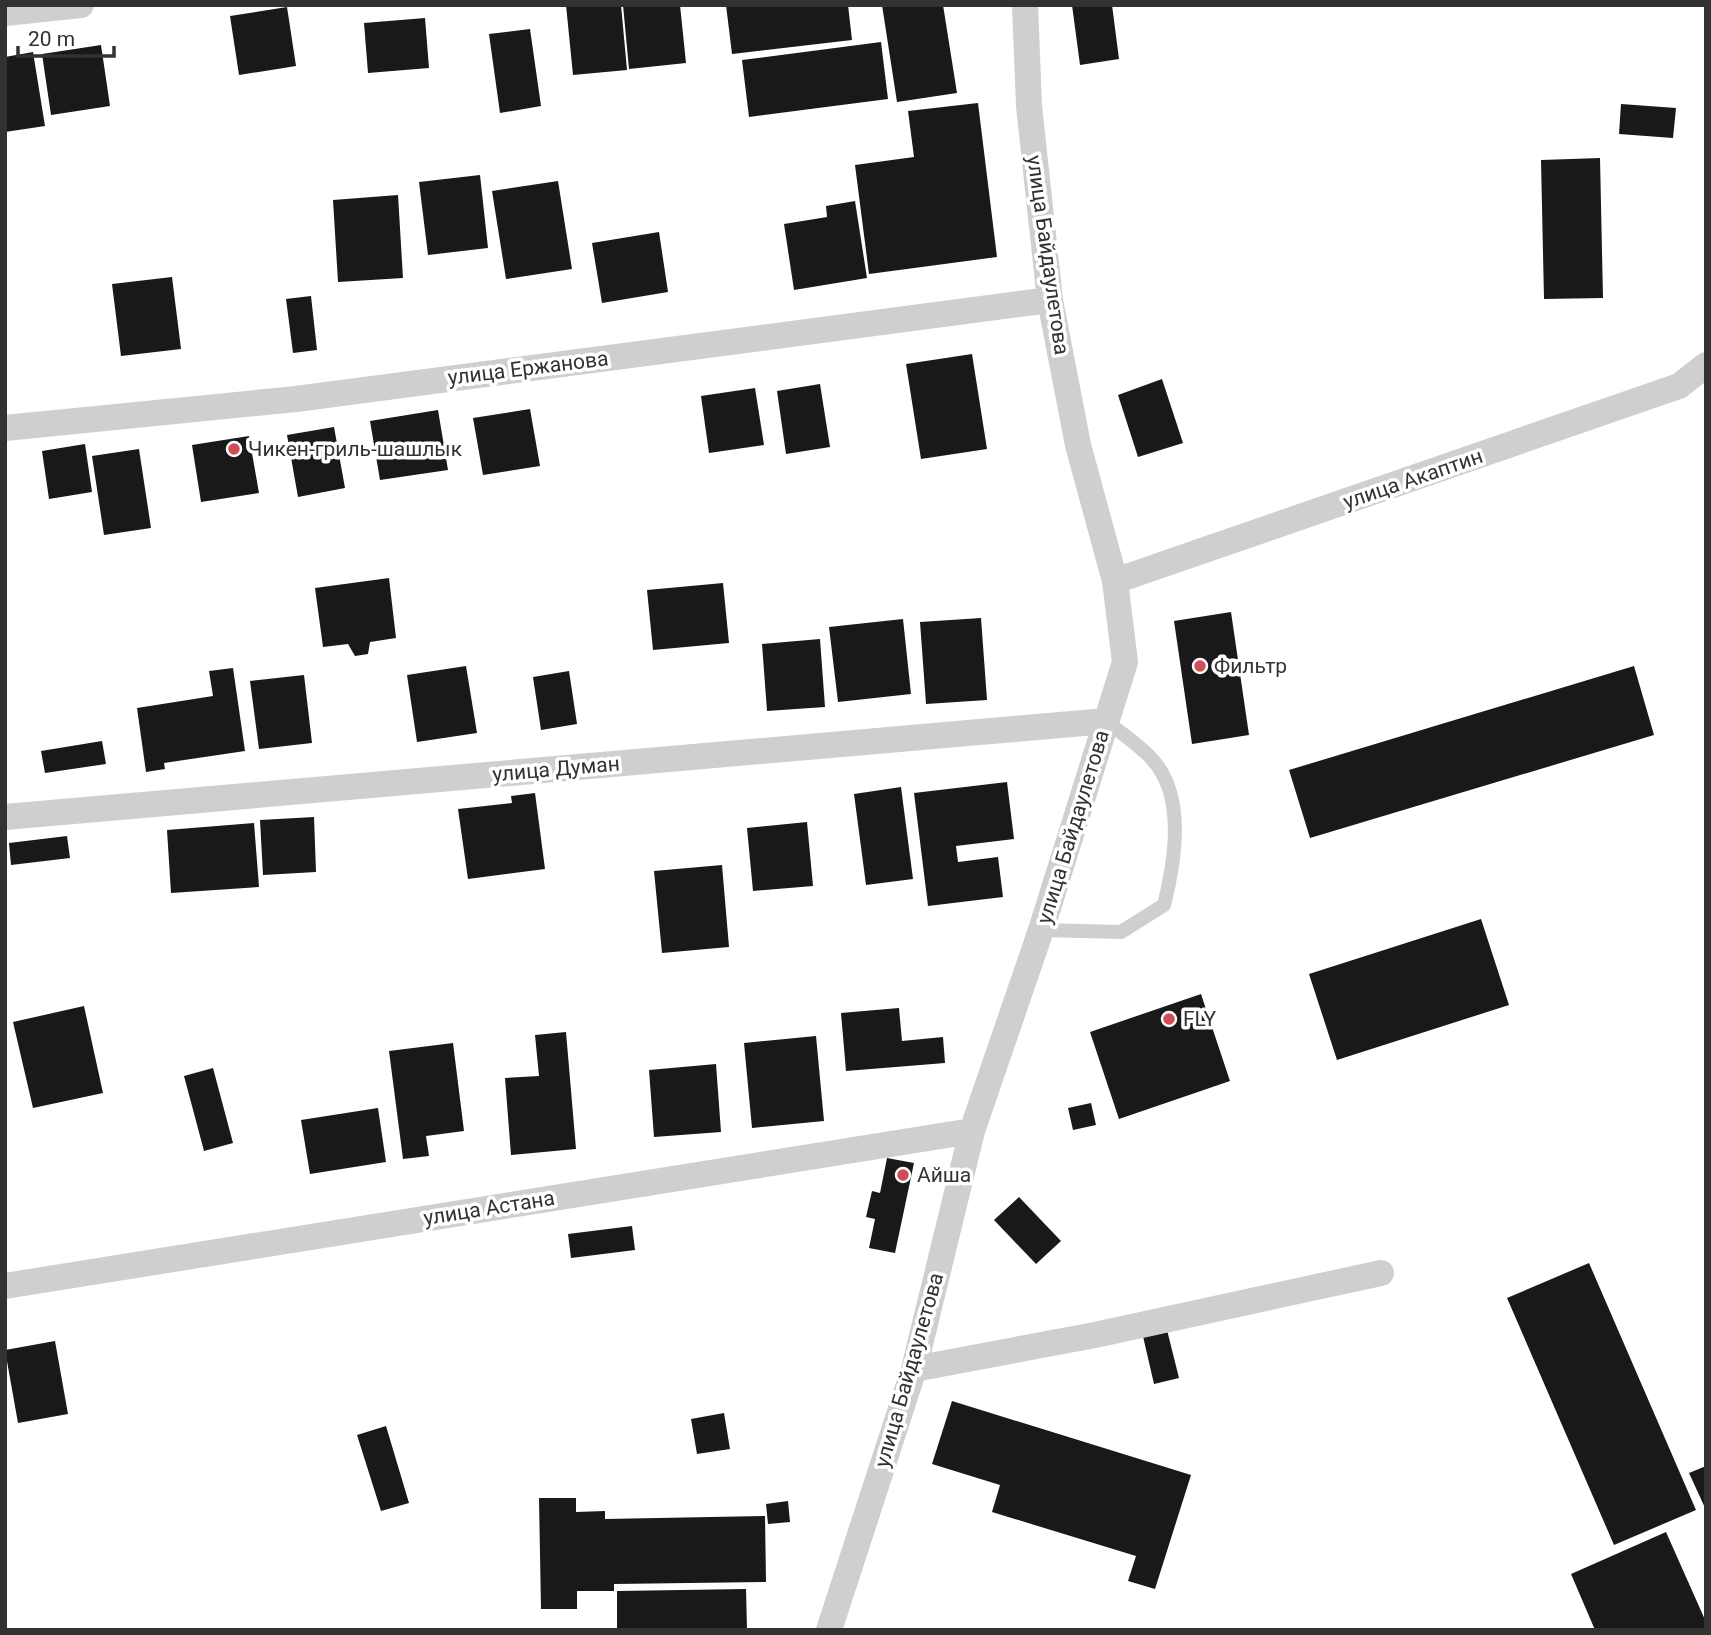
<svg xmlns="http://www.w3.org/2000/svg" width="1711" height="1635" font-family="Roboto,sans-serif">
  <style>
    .building { fill: #191919 }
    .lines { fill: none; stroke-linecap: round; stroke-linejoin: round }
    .lane { stroke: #cfcfcf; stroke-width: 14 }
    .street { stroke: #cfcfcf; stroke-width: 26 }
    .poi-dot { fill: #d14c5a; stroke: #fff; stroke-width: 2.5 }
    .labels { text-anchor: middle; stroke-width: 7; stroke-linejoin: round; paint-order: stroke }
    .street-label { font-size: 21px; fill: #323232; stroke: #fff }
    .poi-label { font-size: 21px; fill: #323232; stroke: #fff; text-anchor: start }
  </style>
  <rect width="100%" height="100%" fill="#fff"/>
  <!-- building -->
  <path class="building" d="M566,5H621L627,70L573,75Z
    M623,5H680L686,63L629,69Z
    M726,5H848L852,40L732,54Z
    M882,5H943L957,93L897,102Z
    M1072,5H1112L1119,59L1080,65Z
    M287,7L296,66L239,75L230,16Z
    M425,18L429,68L368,73L364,23Z
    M530,29L541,106L500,113L489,34Z
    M881,42L888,99L749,117L742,60Z
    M101,45L110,106L51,115L42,54Z
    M33,52L45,126L5,132V57Z
    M978,103L997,257L869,274L855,165L914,157L908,111Z
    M1621,104L1676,108L1673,138L1619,134Z
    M1600,158L1603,298L1544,299L1541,160Z
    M480,175L488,248L428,255L419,182Z
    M558,181L572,269L506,279L492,191Z
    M398,195L403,278L338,282L333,200Z
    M855,201L867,278L794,290L784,224L827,217L826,206Z
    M659,232L668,292L602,303L592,243Z
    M172,277L181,349L121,356L112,284Z
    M311,296L317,350L293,353L286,299Z
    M972,354L987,449L921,459L906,364Z
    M1162,379L1183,443L1138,457L1118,395Z
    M820,384L830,447L786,454L777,391Z
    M755,388L764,445L709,453L701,396Z
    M530,409L540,466L483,475L473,418Z
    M438,410L448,470L380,480L370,421Z
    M334,427L345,488L298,497L287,435Z
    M249,436L259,493L201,502L192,445Z
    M85,444L92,492L49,499L42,451Z
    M139,449L151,528L104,535L92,456Z
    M389,578L396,638L370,642L368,654L355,656L348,644L323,647L315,588Z
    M723,583L729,643L653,650L647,590Z
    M1231,612L1249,735L1192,744L1174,621Z
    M981,618L987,700L926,704L920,622Z
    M903,619L911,694L838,702L829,627Z
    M820,639L825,707L767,711L762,644Z
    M466,666L477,733L417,742L407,675Z
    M1634,666L1654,735L1310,838L1289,770Z
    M233,668L245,751L164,763L165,769L146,772L137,708L213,696L209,671Z
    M569,671L577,724L541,730L533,677Z
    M304,675L312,743L259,749L250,681Z
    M102,741L106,764L45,773L41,751Z
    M1007,782L1014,839L956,846L958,862L998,857L1003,897L928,906L914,793Z
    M901,787L913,879L866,885L854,794Z
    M535,793L545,869L468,879L458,809L512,803L511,796Z
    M314,817L316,872L263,875L260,820Z
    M807,822L813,886L753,891L747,828Z
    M254,823L259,887L171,893L167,830Z
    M67,836L70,858L11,865L9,843Z
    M722,865L729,947L662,953L654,871Z
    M1481,919L1509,1005L1337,1060L1309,974Z
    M1201,994L1230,1081L1119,1119L1090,1032Z
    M84,1006L103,1093L33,1108L13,1022Z
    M899,1008L902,1041L943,1037L945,1063L846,1071L841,1013Z
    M566,1032L576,1149L511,1155L505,1078L539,1076L535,1035Z
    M816,1036L824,1121L752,1128L744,1043Z
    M453,1043L464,1131L426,1136L429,1156L403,1159L389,1051Z
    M716,1064L721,1132L654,1137L649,1070Z
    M213,1068L233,1143L204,1151L184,1076Z
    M1091,1103L1096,1125L1073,1130L1068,1108Z
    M378,1108L386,1162L310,1174L301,1120Z
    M887,1158L914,1163L895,1253L869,1248L875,1219L866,1217L872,1191L880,1193Z
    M1019,1197L1061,1241L1036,1264L994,1220Z
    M632,1226L635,1250L571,1258L568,1234Z
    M1589,1263L1696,1510L1614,1545L1507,1298Z
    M1166,1326L1179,1378L1154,1384L1142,1332Z
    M55,1341L68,1414L18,1423L5,1350Z
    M952,1401L1191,1475L1155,1589L1128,1581L1136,1556L992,1512L1000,1485L932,1464Z
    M724,1413L730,1449L697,1454L691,1419Z
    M386,1426L409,1503L381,1511L357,1435Z
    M1706,1466V1510L1689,1473Z
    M539,1498H576V1512L605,1511V1519L765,1516L766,1582L614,1584V1591H577V1609H541Z
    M788,1501L790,1522L768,1524L766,1504Z
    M1666,1532L1706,1622V1630H1595L1571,1574Z
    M746,1589L747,1630H617V1591Z"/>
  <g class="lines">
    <!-- lane -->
    <path class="lane" d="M1041,930L1121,932L1164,905C1175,861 1186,796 1152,759C1139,745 1121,733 1106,721"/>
    <!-- street -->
    <path class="street" d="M5,13L81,5
      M5,428L296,399L1050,300
      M1115,581L1679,386L1706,365
      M5,817L1106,721
      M5,1286L972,1131
      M914,1369L1095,1335L1381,1273
      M829,1630L914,1369L972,1131L1041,930L1125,662L1115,581L1078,445L1050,300L1029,106L1025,5"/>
  </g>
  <!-- markers -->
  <g class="poi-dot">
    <circle cx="234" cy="449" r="7"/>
    <circle cx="1200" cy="666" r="7"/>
    <circle cx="1169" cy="1019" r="7"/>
    <circle cx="903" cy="1175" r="7"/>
  </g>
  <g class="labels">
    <!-- street labels -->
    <g class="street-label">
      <text transform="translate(1048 255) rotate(82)" y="7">улица Байдаулетова</text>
      <text transform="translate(528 368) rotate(-7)" y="7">улица Ержанова</text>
      <text transform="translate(1413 479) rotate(-19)" y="7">улица Акаптин</text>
      <text transform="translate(556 769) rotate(-5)" y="7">улица Думан</text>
      <text transform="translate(1073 827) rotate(-73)" y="7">улица Байдаулетова</text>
      <text transform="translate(489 1208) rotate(-9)" y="7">улица Астана</text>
      <text transform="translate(909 1370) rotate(-74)" y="7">улица Байдаулетова</text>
    </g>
    <!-- poi labels -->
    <g class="poi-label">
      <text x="248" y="456">Чикен-гриль-шашлык</text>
      <text x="1214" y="673">Фильтр</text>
      <text x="1183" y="1026">FLY</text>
      <text x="917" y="1182">Айша</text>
    </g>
  </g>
  <!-- border -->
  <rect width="1711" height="1635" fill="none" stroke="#323232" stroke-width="14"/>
  <!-- scale -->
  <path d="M18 46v10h96v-10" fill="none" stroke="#323232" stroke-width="3.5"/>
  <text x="28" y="46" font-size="21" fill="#323232" stroke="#ffffff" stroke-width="5" paint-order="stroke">20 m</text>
</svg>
